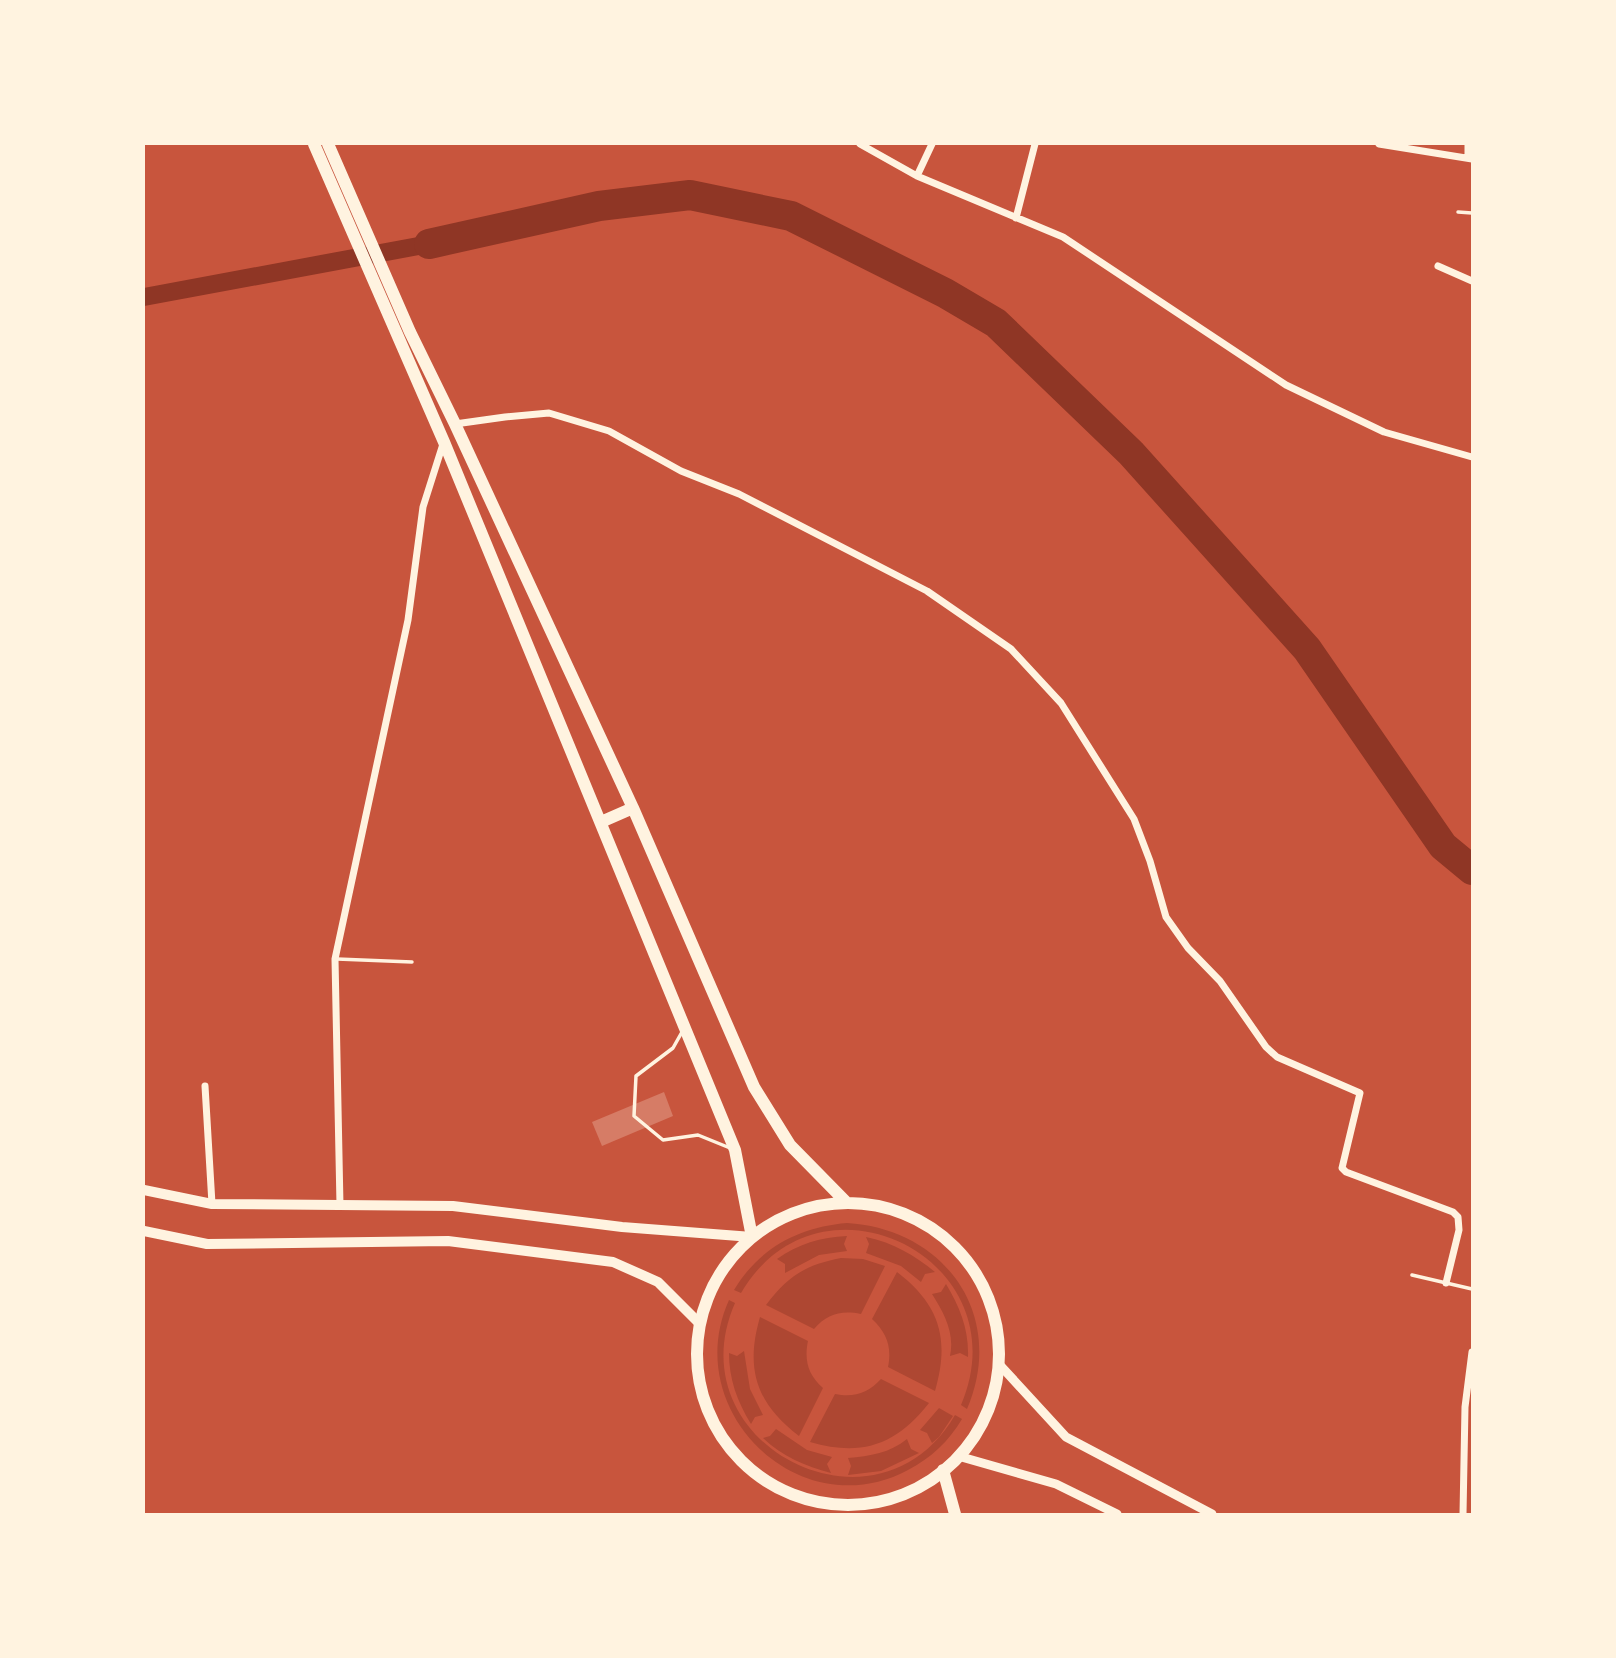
<svg xmlns="http://www.w3.org/2000/svg" width="1616" height="1658" font-family="'Asap Condensed',sans-serif">
  <style>
    .green { fill: #ae4732 }
    .lines { fill: none; stroke-linecap: round; stroke-linejoin: round }
    .canal { stroke: #8f3625; stroke-width: 18 }
    .river { stroke: #8f3625; stroke-width: 30 }
    .building { fill: #d67c66 }
    .service { stroke: #fff3e0; stroke-width: 3.5 }
    .minor { stroke: #fff3e0; stroke-width: 7 }
    .tertiary { stroke: #fff3e0; stroke-width: 9 }
    .secondary { stroke: #fff3e0; stroke-width: 10 }
    .primary { stroke: #fff3e0; stroke-width: 12 }
  </style>
  <rect width="100%" height="100%" fill="#c8553d"/>
  <!-- green -->
  <path class="green" d="M847,1223C945,1229 1007,1315 967,1409L961,1405C1023,1260 820,1158 741,1293L734,1290C759,1248 799,1227 847,1223Z
    M847,1236L844,1244L847,1251L819,1255L785,1273V1264L777,1259C798,1244 821,1237 847,1236Z
    M866,1237C894,1243 914,1255 935,1272L925,1274L921,1282L901,1266L866,1253L869,1244Z
    M841,1258L863,1259L885,1266L861,1314C841,1310 827,1314 814,1329L766,1305C788,1276 805,1265 841,1258Z
    M897,1272C940,1305 950,1339 935,1391L888,1367C892,1347 887,1333 872,1319Z
    M946,1284C960,1307 969,1330 968,1357L960,1353L950,1356C955,1333 944,1313 932,1294L941,1292Z
    M729,1300L735,1303C673,1444 877,1549 955,1415L962,1419C949,1441 931,1458 908,1470C800,1528 679,1411 729,1300Z
    M760,1317L808,1341C804,1360 808,1375 823,1388L799,1436C756,1403 745,1369 760,1317Z
    M744,1351L750,1389L763,1415L755,1417L751,1424C737,1401 729,1379 729,1353L737,1356Z
    M881,1379L929,1403C896,1445 862,1457 810,1442L835,1394C854,1398 868,1393 881,1379Z
    M939,1408L953,1416L939,1437L932,1443L927,1433L920,1430Z
    M776,1429L807,1450L832,1457L827,1464L831,1473C805,1466 783,1457 763,1438L770,1436Z
    M907,1439L911,1449L919,1453L881,1471L848,1475L851,1466L848,1458C870,1456 890,1453 907,1439Z"/>
  <g class="lines">
    <!-- canal -->
    <path class="canal" d="M144,297L429,244"/>
    <!-- river -->
    <path class="river" d="M429,244L599,206L690,195L791,216L945,293L996,323L1131,453L1307,649L1443,846L1472,870"/>
  </g>
  <!-- building -->
  <path class="building" d="M664,1092L673,1116L602,1146L592,1122Z"/>
  <g class="lines">
    <!-- service -->
    <path class="service" d="M1458,212L1472,213
      M337,959L412,962
      M682,1032L673,1048L636,1076L634,1116L663,1140L698,1135L730,1148
      M1412,1275L1472,1289"/>
    <!-- minor -->
    <path class="minor" d="M860,144L917,176L1063,237L1286,385L1384,432L1472,457
      M1379,144L1472,159
      M1468,158V144
      M917,176L932,144
      M1016,218L1035,144
      M1438,266L1472,281
      M455,424L505,417L549,413L609,431L681,471L739,494L927,591L1011,649L1061,703L1134,819L1150,861L1166,917L1188,948L1220,981L1266,1047L1277,1057L1360,1093L1342,1168L1346,1172L1453,1212L1458,1217L1459,1230L1446,1283
      M205,1086L212,1204
      M340,1205L335,959L408,620L423,507L443,444
      M1463,1514L1465,1407L1472,1352"/>
    <!-- tertiary -->
    <path class="tertiary" d="M998,1363L1066,1437L1212,1514
      M958,1456L1056,1484L1117,1514"/>
    <!-- secondary -->
    <path class="secondary" d="M144,1190L212,1204L453,1206L622,1227L752,1237
      M144,1231L207,1244L448,1241L613,1262L658,1282L700,1324"/>
    <!-- primary -->
    <path class="primary" d="M314,144L444,442L735,1150L752,1237
      M328,144L410,332L455,424L633,808L754,1087L790,1145L847,1203
      M601,822L633,808
      M697 1354a151 151 0 1 1 302 0a151 151 0 1 1-302 0Z
      M943,1470L955,1514"/>
  </g>
  <!-- border -->
  <rect width="1616" height="1658" fill="none" stroke="#fff3e0" stroke-width="290"/>
</svg>
